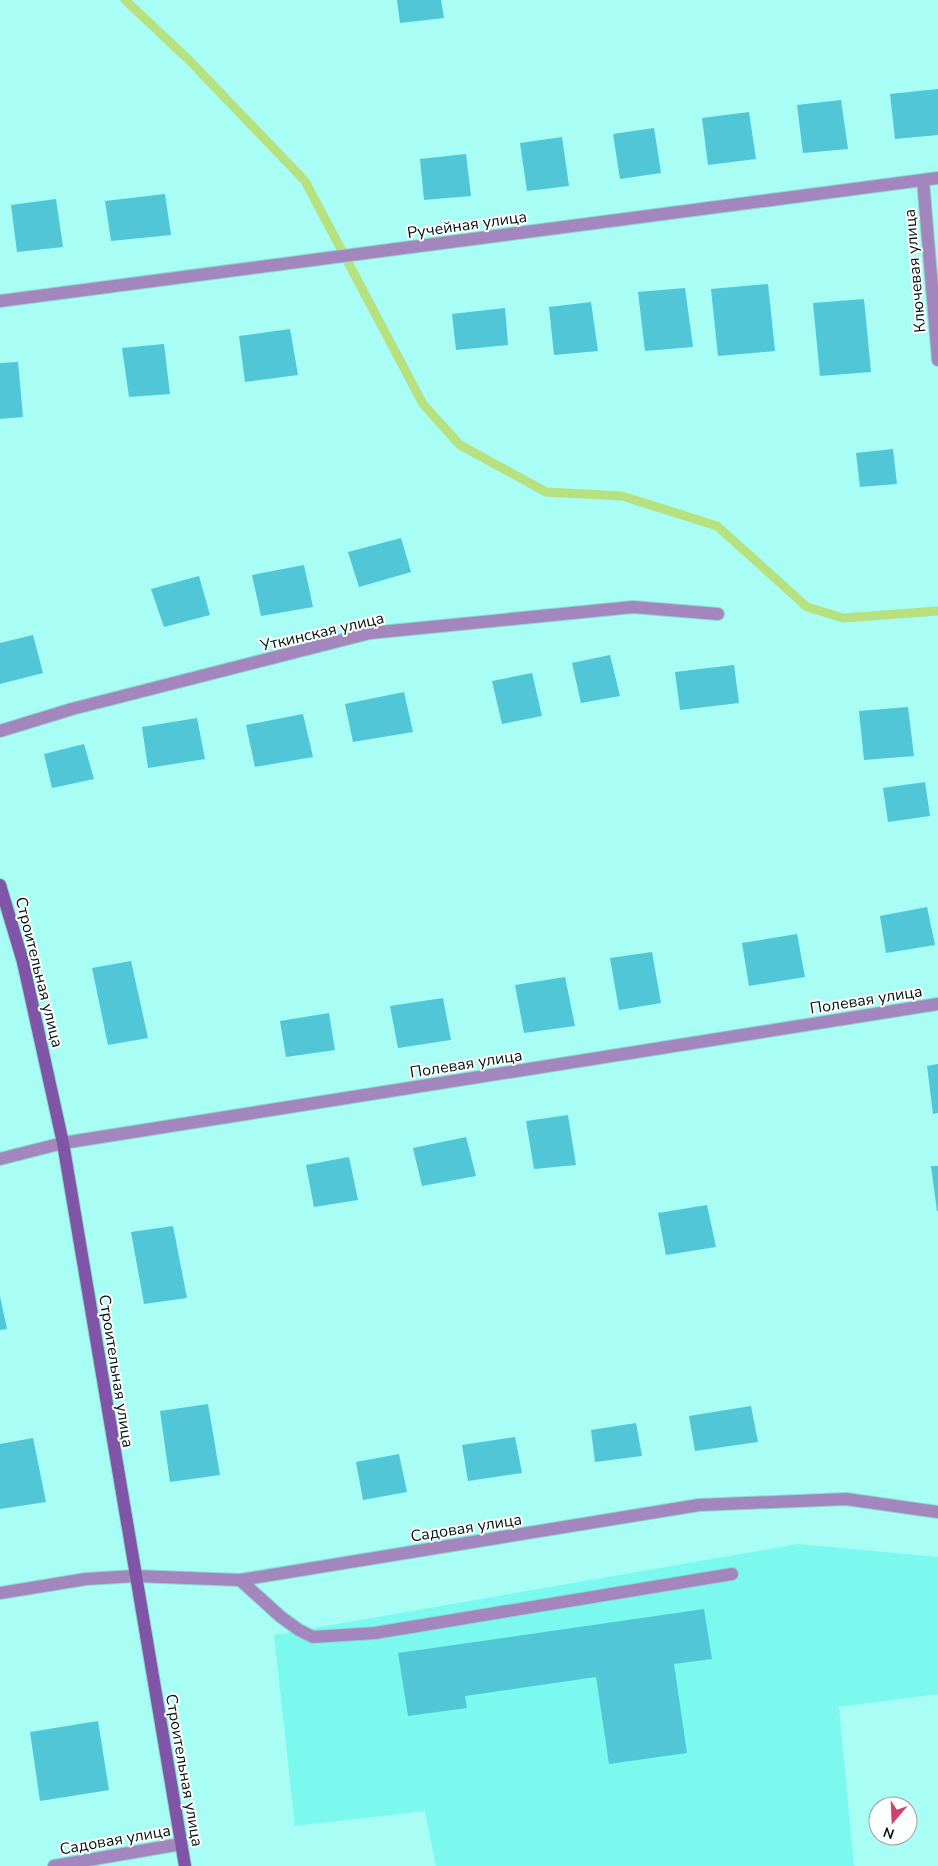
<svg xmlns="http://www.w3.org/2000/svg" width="938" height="1866" font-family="'Nunito Sans',sans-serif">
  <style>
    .built { fill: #7bf9ee }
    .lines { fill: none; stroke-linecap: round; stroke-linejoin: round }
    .stream { stroke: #b7e07e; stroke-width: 9 }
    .building { fill: #50c6d6 }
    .lane-casing { stroke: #8dd8d0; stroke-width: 14 }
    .street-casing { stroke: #8dd8d0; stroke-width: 14 }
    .secondary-casing { stroke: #8dd8d0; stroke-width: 14 }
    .lane { stroke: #a386be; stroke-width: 12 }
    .street { stroke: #a386be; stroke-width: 12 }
    .secondary { stroke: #8054a6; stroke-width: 12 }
    .labels { text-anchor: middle; stroke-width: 4; stroke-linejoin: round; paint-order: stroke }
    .street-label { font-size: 16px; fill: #001412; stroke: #fff }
  </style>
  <rect width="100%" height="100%" fill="#a8fdf4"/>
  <!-- built -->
  <path class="built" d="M798,1544L938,1557V1694L839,1707L854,1866H436L425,1811L295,1826L274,1635Z"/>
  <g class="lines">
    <!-- stream -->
    <path class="stream" d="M125,0L189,60L305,181L423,404L460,445L546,492L622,496L717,526L807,607L843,618L938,611"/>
  </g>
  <!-- building -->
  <path class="building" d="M397,0H441L444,18L400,23Z
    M938,89V135L895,139L890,94Z
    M841,100L848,149L803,153L797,105Z
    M749,112L756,159L708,165L702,118Z
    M654,128L661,173L620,179L613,134Z
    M562,137L569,186L527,191L520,143Z
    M466,154L471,196L424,200L420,159Z
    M165,194L171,235L111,241L105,201Z
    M56,199L63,247L17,252L11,205Z
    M768,284L775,351L718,356L711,289Z
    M685,288L693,347L645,351L638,292Z
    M864,299L871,372L820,376L813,303Z
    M591,302L598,351L554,355L549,307Z
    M505,308L508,345L456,350L452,314Z
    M290,329L298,375L245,382L239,336Z
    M164,344L170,394L129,397L122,348Z
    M18,362L23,417L0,419V363Z
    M893,449L897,484L860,487L856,453Z
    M401,538L411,572L359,587L348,552Z
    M304,565L313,607L261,616L252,575Z
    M199,576L210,615L164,627L151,589Z
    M33,635L43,673L0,684V643Z
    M610,655L620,696L581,703L572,663Z
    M734,665L739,703L680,710L675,672Z
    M532,673L542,716L502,724L492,681Z
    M404,692L413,732L353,742L345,704Z
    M908,707L914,756L864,760L859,711Z
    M303,714L313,757L255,767L246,725Z
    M197,718L205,759L148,768L142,727Z
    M84,744L94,779L52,788L44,754Z
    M925,782L930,816L888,822L883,788Z
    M927,907L935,945L886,953L880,916Z
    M797,934L805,977L749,986L742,943Z
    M652,952L661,1003L619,1010L610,958Z
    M131,961L148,1038L108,1045L92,968Z
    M565,977L575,1026L524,1033L515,985Z
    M443,998L451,1040L398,1048L390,1006Z
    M329,1013L335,1050L286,1057L280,1021Z
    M938,1064V1113L933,1114L927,1066Z
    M568,1115L576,1165L534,1169L526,1121Z
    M466,1137L476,1176L422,1186L413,1148Z
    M349,1157L358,1200L314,1207L306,1165Z
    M931,1166H938V1211H937Z
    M707,1205L716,1247L666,1255L658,1213Z
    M173,1226L187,1298L144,1304L131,1232Z
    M0,1296L7,1329L0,1330Z
    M208,1404L220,1475L170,1482L160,1411Z
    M751,1406L758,1442L695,1451L689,1416Z
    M636,1423L642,1456L595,1462L591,1430Z
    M515,1437L522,1473L468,1481L462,1445Z
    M33,1438L46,1502L0,1509V1444Z
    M399,1454L407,1492L363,1500L356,1462Z
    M704,1609L712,1659L674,1664L687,1753L609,1764L596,1677L465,1696L467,1708L408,1716L398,1653Z
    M98,1721L109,1790L40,1801L30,1732Z"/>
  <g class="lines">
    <defs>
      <path id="lane" d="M240,1580L281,1617L299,1630L313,1637L375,1633L732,1574"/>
      <path id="street" d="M923,180L938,360
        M0,301L938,178
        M0,731L72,709L370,633L633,607L718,614
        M0,1159L63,1143L938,1004
        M0,1593L86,1579L135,1576L240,1580L699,1505L846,1499L938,1512
        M54,1866L181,1844"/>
      <path id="secondary" d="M0,885L23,962L63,1143L185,1866"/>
    </defs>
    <!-- lane casing -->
    <use href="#lane" class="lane-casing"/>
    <!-- street casing -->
    <use href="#street" class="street-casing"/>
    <!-- secondary casing -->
    <use href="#secondary" class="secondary-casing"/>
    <!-- lane -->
    <use href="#lane" class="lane"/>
    <!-- street -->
    <use href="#street" class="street"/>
    <!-- secondary -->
    <use href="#secondary" class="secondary"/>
  </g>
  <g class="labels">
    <!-- street labels -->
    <g class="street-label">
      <text transform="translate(467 224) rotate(-8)" y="6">Ручейная улица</text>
      <text transform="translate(914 271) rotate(-95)" y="6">Ключевая улица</text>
      <text transform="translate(322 631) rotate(-13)" y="6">Уткинская улица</text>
      <text transform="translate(40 972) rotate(76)" y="6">Строительная улица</text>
      <text transform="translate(866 999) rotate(-9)" y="6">Полевая улица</text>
      <text transform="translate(466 1063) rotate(-9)" y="6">Полевая улица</text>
      <text transform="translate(117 1371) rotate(81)" y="6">Строительная улица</text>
      <text transform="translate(466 1527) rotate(-9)" y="6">Садовая улица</text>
      <text transform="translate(185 1770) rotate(80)" y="6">Строительная улица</text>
      <text transform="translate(115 1839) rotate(-10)" y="6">Садовая улица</text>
    </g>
  </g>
  <!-- north arrow -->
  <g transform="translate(893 1821) rotate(199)"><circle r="24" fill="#ffffff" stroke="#99a1a0"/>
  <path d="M0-4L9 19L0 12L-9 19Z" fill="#d0426a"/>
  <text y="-8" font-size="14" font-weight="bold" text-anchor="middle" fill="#001412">N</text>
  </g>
</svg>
